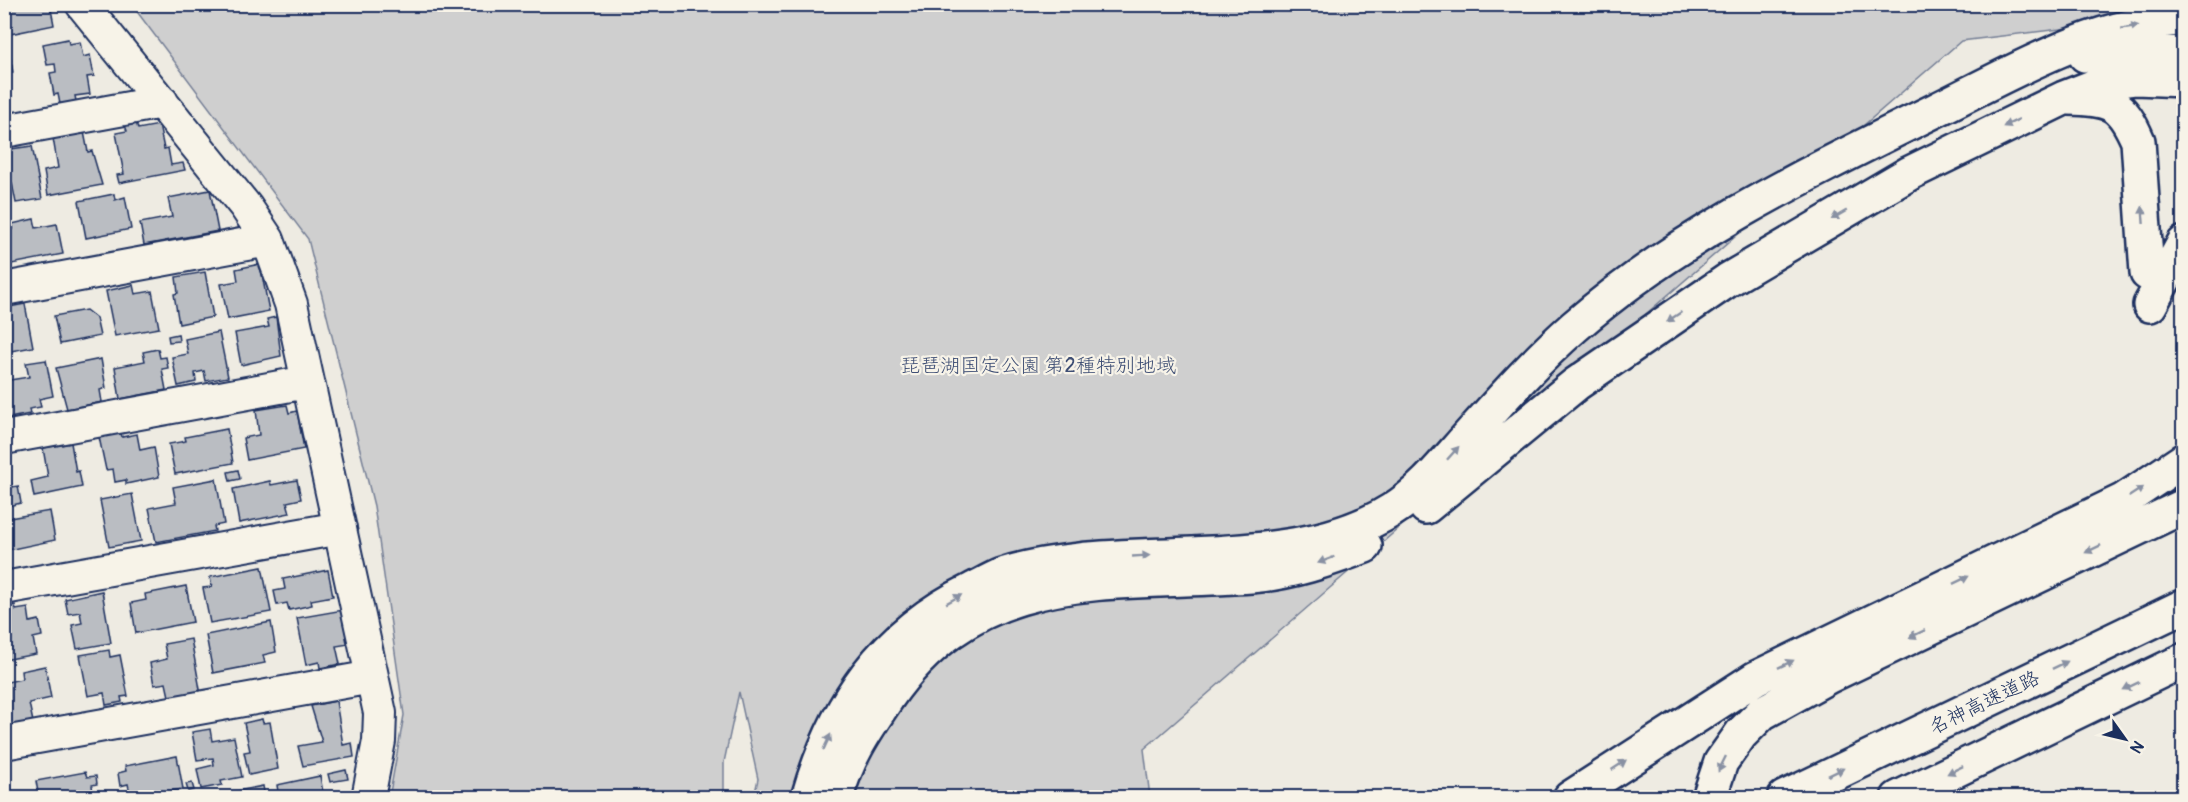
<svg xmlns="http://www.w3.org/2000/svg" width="2188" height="802" font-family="Pangolin,'Klee One',sans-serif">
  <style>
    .green { fill: #cfcfcf; stroke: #757f96; stroke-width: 1.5 }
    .building { fill: #babdc2; stroke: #1b2f5e; stroke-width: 1.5 }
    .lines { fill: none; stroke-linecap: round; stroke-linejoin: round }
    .street-casing { stroke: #1b2f5e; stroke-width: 36 }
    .highway-casing { stroke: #1b2f5e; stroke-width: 38 }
    .street { stroke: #f7f3e8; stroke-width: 32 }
    .highway { stroke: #f7f3e8; stroke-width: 33 }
    .oneway { fill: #8991a3 }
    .labels { text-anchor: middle; stroke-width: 4.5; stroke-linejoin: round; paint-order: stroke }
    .park-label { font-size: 20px; fill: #3f4f75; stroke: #f7f3e8 }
    .street-label { font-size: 20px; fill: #1b2f5e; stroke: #f7f3e8 }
  </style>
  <rect width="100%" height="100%" fill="#eeebe2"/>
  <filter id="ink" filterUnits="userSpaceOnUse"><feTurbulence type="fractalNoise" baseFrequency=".0167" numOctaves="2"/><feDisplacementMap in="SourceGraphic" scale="12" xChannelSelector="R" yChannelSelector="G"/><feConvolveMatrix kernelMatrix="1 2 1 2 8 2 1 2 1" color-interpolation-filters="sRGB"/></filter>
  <g filter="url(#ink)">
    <!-- green -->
    <path class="green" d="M2183,4L2184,14L1961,41L1144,749L1150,797H754L758,779L739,692L724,762V797L389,798L404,715L374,506L308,239L132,5Z"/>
    <!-- building -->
    <path class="building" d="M5,4H50L54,25L10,34Z
      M68,39L69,44L80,42L83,57L90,55L94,76L87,77L90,94L75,96L76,101L60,104L58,94L54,95L50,73L56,72L55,64L47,65L43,44Z
      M9,48L13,73L7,74L12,99L4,101V49Z
      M136,122L138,129L159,125L164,149L168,148L171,165L183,163L185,170L119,183L117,175L124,174L116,133L127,131L125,125Z
      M84,132L88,152L92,151L102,185L48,195L44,171L58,168L53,138Z
      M32,146L42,199L16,203L12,183L4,185V150Z
      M210,190L218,231L144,245L140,223L172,217L168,198Z
      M114,194L115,200L125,197L131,229L86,238L79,201Z
      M34,219L36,228L57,224L63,254L6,265L8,273H4V231L13,229L12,224Z
      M260,264L269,311L228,319L221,284L238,281L236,269Z
      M205,272L213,317L179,324L174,294L178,293L176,277Z
      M133,285L135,294L152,291L159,328L115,336L106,291Z
      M25,304L33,347L5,352L4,308Z
      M86,310L96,318L100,336L60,344L54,316Z
      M276,317L281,356L241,365L235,333L269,327L267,319Z
      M219,332L228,377L206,381L204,371L195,373L196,382L178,386L172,357L188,354L185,339Z
      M178,334L179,341L169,342L168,336Z
      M158,349L160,358L166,357L168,368L162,369L166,390L120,399L115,367L145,361L143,352Z
      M101,359L106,388L100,390L102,402L67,409L56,368Z
      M46,360L53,396L39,399L41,407L29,409L30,414L9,418L8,413L4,414V381L29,377L26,363Z
      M287,405L289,413L297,411L304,449L247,460L243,438L259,435L256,410Z
      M227,429L233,463L175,474L169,444L186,441L185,437Z
      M121,433L122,437L137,434L140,450L154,447L159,477L126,484V480L115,482L113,469L106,470L99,437Z
      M71,443L76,472L79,471L82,487L34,497L31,481L48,477L43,448Z
      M238,470L240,479L230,481L228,472Z
      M9,471L12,487L18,486L21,503L4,507V472Z
      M216,479L224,524L214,526L215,531L156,542L149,508L176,503L173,487Z
      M297,480L301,499L287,502L290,513L239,523L233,489L270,481L271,485Z
      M132,494L141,541L109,547L100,500Z
      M50,511L55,540L8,550L9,554H4V519Z
      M262,567L271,612L210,623L203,588L212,587L210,577Z
      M328,570L333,596L311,600L312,605L289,610L287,603L277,605L274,591L285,589L283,579Z
      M186,586L193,622L136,633L131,603L146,600L145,594Z
      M102,591L111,643L77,649L72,625L82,623L80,612L68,614L65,599Z
      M15,605L16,610L28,608L30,622L39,620L42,636L33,638L36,654L4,660V607Z
      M343,610L349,644L336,646L340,664L320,668L319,662L306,665L297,618Z
      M271,622L276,652L263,655L265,663L213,673L206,635Z
      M191,639L201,695L170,701L166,683L154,685L150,663L167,659L164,644Z
      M109,650L110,657L120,655L128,696L121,697L122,702L106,705L104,693L88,696L80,655Z
      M45,666L51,698L29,703L33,722L4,727L7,682L22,679L21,671Z
      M336,701L343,745L352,743L354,757L303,766L298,746L322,742L311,706Z
      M262,719L263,723L270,722L278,769L249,775L244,752L250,751L244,723Z
      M210,729L212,741L234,737L242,777L221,781L222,785L201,789L197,769L214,765L213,758L197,760L192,732Z
      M177,756L183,789L131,798L128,784L120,786L118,773L126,771L125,766Z
      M346,770L348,779L330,782L328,774Z
      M85,772L87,777L96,776L97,784L92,785L93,794L90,795V798H39L36,781Z
      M320,776L324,798H279L277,785Z
      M192,783L194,790L188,791L186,784Z
      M263,786L265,798H223L222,794Z"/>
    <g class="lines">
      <defs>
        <path id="street" d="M82,4L246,207L268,240L291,304L380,713L379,741L368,798
          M4,131L162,102
          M4,289L268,240
          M4,438L307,382
          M4,588L340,528
          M4,743L372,677"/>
        <path id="highway" d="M2085,55L2119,51L2184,54
          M2069,98C2111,99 2121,102 2138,141L2147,273
          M2150,305L2184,243
          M1426,507L1576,384L1728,280L1910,173L2064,98L2105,82L2136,78L2184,80
          M808,798C835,704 883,633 972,590C982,585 992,579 1002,575C1059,556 1132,557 1192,554C1259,551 1333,547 1392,510C1421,492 1442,466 1464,441C1499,402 1534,362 1574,327C1681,234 1809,173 1936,110C2013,72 2095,23 2184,19
          M836,798C847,757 865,731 888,697C982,563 1109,586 1251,576C1291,573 1328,560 1365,546
          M1570,798L1756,678L2124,500L2184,460
          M1709,798L1721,762L1741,734L1762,713L1829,676L2184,506
          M1784,798L2184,606
          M1898,798L2184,660"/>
      </defs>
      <!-- street casing -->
      <use href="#street" class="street-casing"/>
      <!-- highway casing -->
      <use href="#highway" class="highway-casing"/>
      <!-- street -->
      <use href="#street" class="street"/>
      <!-- highway -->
      <use href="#highway" class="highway"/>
    </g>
    <!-- one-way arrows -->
    <defs><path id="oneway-solid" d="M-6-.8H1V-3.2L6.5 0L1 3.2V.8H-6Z" transform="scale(1.5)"/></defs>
    <g class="oneway">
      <use href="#oneway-solid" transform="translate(2130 27) rotate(-10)"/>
      <use href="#oneway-solid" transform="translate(2011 123) rotate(154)"/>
      <use href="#oneway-solid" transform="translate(1839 215) rotate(150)"/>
      <use href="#oneway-solid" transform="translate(2143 215) rotate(-94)"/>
      <use href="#oneway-solid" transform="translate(1674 317) rotate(146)"/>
      <use href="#oneway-solid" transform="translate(1453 453) rotate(-48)"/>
      <use href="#oneway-solid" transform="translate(2136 492) rotate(-33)"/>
      <use href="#oneway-solid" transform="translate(2093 549) rotate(154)"/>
      <use href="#oneway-solid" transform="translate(1141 556) rotate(-3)"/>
      <use href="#oneway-solid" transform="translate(1326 560) rotate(159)"/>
      <use href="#oneway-solid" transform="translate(1961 580) rotate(-26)"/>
      <use href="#oneway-solid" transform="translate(954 599) rotate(-29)"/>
      <use href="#oneway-solid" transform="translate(1917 634) rotate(154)"/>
      <use href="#oneway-solid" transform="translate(1786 664) rotate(-26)"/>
      <use href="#oneway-solid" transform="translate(2060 665) rotate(-26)"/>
      <use href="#oneway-solid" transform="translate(2131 686) rotate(154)"/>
      <use href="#oneway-solid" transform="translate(827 742) rotate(-65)"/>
      <use href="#oneway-solid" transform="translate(1722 764) rotate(116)"/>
      <use href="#oneway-solid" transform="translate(1619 765) rotate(-34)"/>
      <use href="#oneway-solid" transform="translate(1955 770) rotate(154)"/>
      <use href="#oneway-solid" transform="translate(1836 772) rotate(-26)"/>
    </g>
  </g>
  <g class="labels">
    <!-- park labels -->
    <g class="park-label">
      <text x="1038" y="372">琵琶湖国定公園 第2種特別地域</text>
    </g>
    <!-- street labels -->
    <g class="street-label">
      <text transform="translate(1984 702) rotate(-26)" y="7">名神高速道路</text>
    </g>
  </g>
  <!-- margin -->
  <rect width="2188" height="802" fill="none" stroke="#f7f3e8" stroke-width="24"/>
  <rect x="12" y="12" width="2164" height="778" fill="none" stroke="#1b2f5e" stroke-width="2" filter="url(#ink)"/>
  <!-- north arrow -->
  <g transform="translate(2125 739) rotate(124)" stroke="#f7f3e8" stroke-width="4.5" paint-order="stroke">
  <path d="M0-4.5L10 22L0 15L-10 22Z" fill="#1b2f5e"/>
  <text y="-9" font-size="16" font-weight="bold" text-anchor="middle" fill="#1b2f5e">N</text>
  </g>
</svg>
